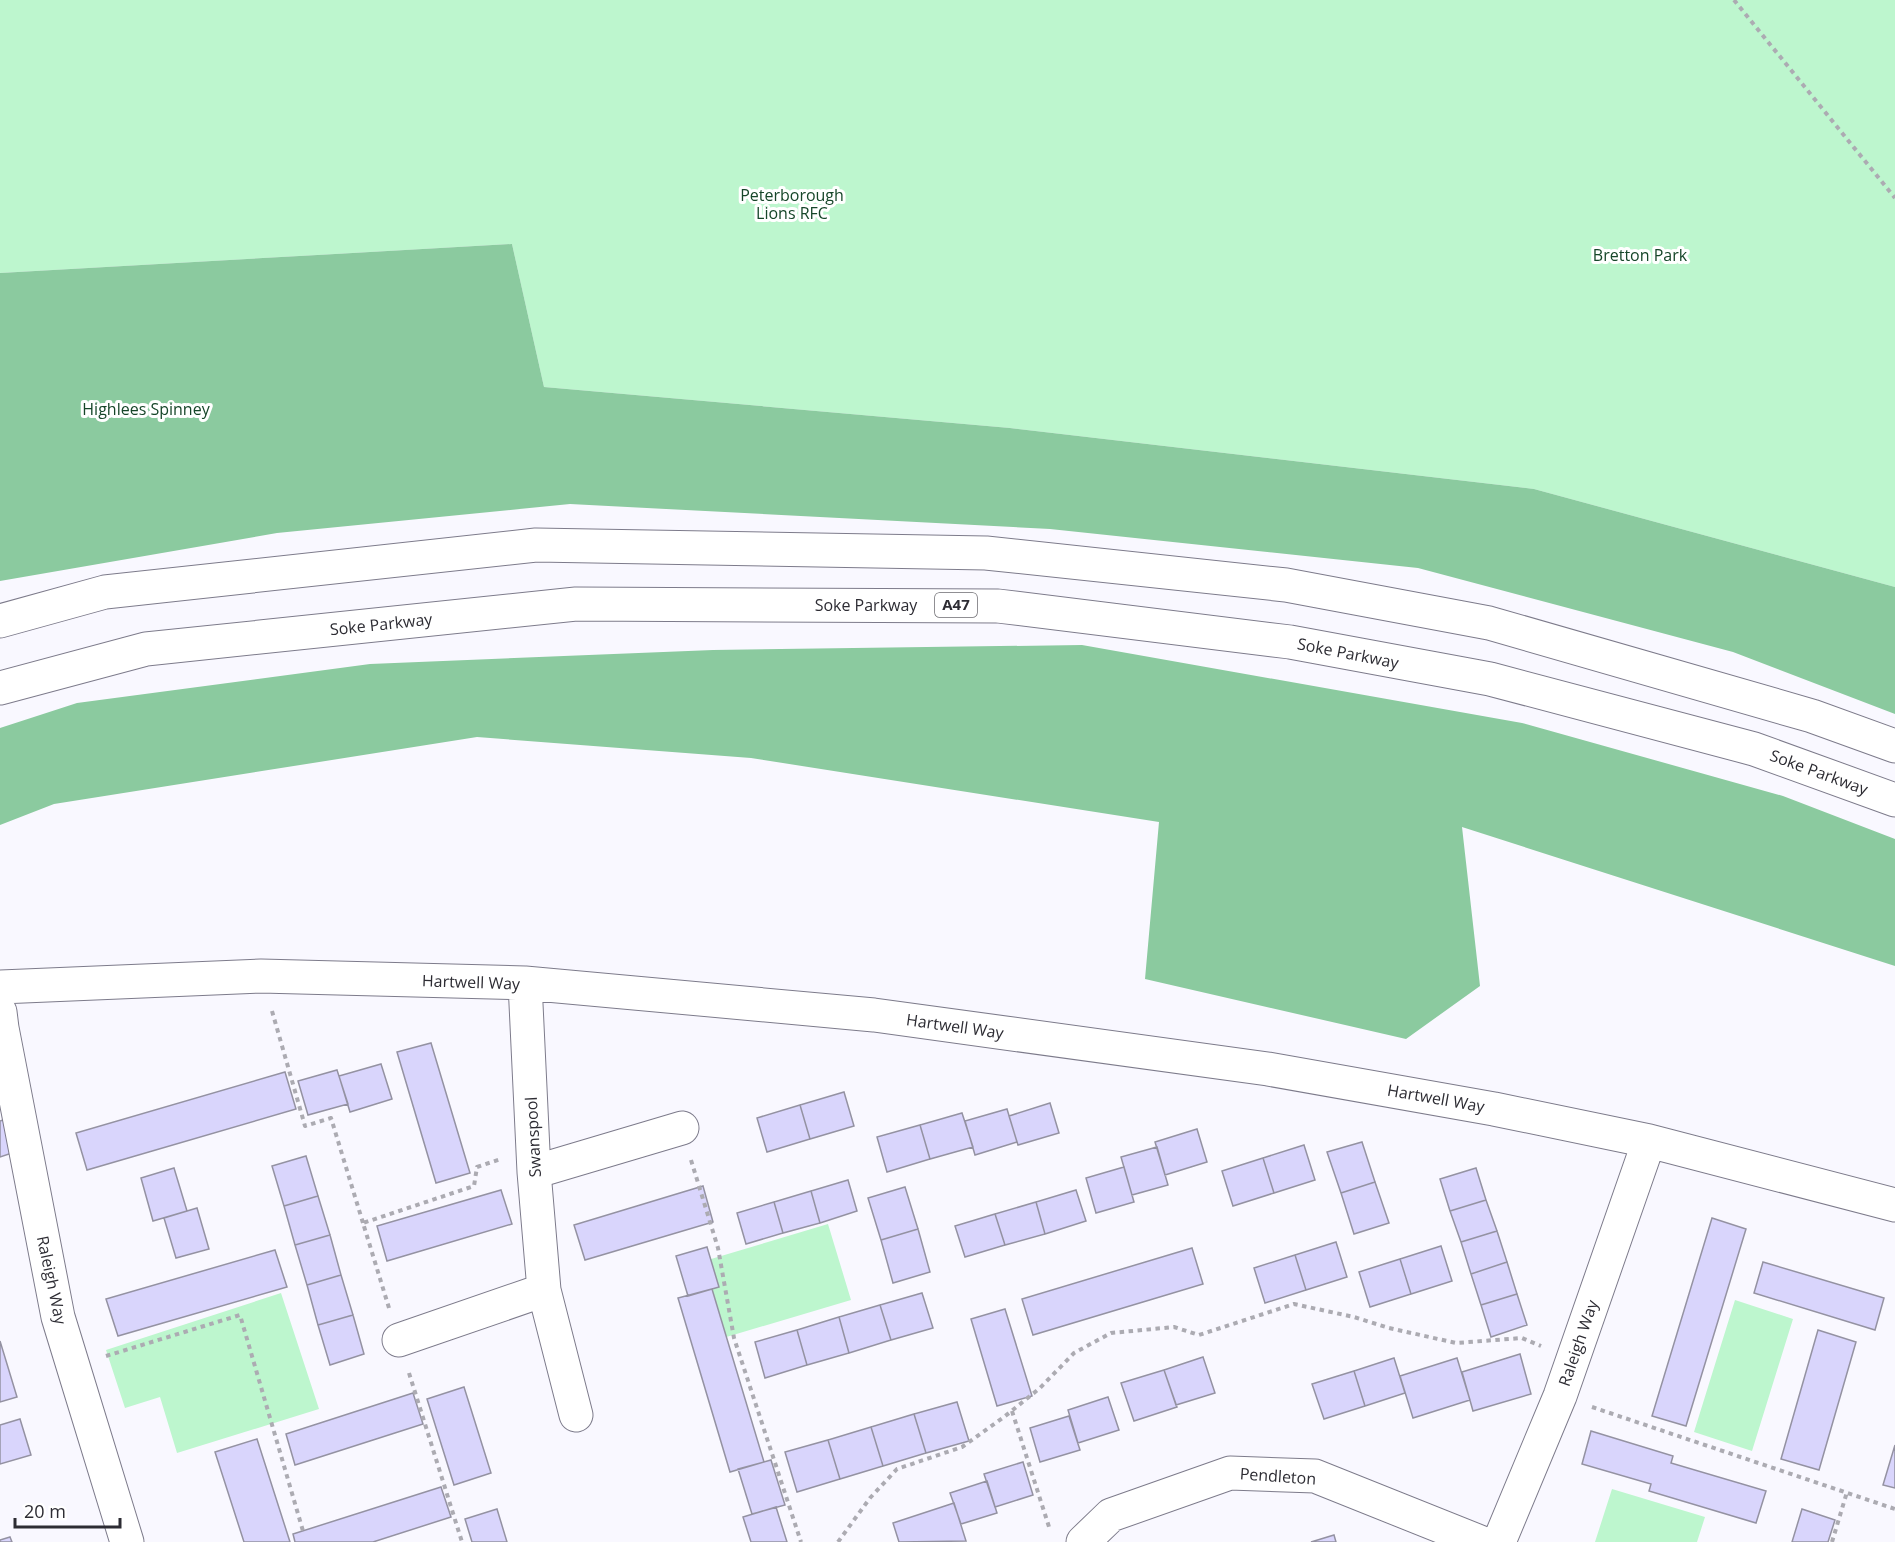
<svg xmlns="http://www.w3.org/2000/svg" width="1895" height="1542" font-family="'Open Sans',sans-serif">
  <style>
    .green { fill: #bdf6ce }
    .forest { fill: #8bca9f }
    .building { fill: #d9d5fc; stroke: #9492a2; stroke-width: 1.5 }
    .lines { fill: none; stroke-linecap: round; stroke-linejoin: round }
    .minor-casing { stroke: #7d7b8b; stroke-width: 35 }
    .highway-casing { stroke: #7d7b8b; stroke-width: 35 }
    .path { stroke: #acabb2; stroke-width: 4; stroke-dasharray: 4.5 4.5; stroke-linecap: butt }
    .minor { stroke: #fff; stroke-width: 33 }
    .highway { stroke: #fff; stroke-width: 33 }
    .labels { text-anchor: middle; stroke-width: 6; stroke-linejoin: round; paint-order: stroke }
    .shield { fill: #fff; stroke: #6c6b70; stroke-width: 1.5 }
    .shield-label { font-size: 15px; font-weight: bold; fill: #2d2c33 }
    .park-label { font-size: 16px; fill: #164629; stroke: #fff }
    .street-label { font-size: 16px; fill: #2d2c33; stroke: #fff }
  </style>
  <rect width="100%" height="100%" fill="#f9f8ff"/>
  <!-- green -->
  <path class="green" d="M0,0H1895V587L1534,489L1010,428L544,387L512,244L0,273Z
    M828,1224L851,1300L723,1338L701,1262Z
    M281,1293L319,1409L177,1453L160,1397L125,1408L106,1350Z
    M1735,1300L1793,1319L1752,1451L1694,1432Z
    M1612,1489L1705,1517L1697,1542H1595Z"/>
  <!-- forest -->
  <path class="forest" d="M512,244L544,387L1010,428L1534,489L1895,587V714L1733,652L1418,568L1050,529L570,504L277,533L0,581V273Z
    M1082,645L1522,723L1783,796L1895,839V966L1462,827L1480,986L1406,1039L1145,979L1159,822L751,758L477,737L54,804L0,825V728L77,703L370,664L713,650Z"/>
  <!-- building -->
  <path class="building" d="M431,1043L470,1173L436,1183L397,1052Z
    M381,1064L392,1099L350,1112L339,1076Z
    M337,1070L348,1104L308,1115L298,1081Z
    M285,1072L296,1109L87,1170L76,1133Z
    M844,1092L854,1126L810,1139L800,1105Z
    M1050,1103L1059,1133L1018,1145L1009,1116Z
    M800,1105L810,1139L767,1152L757,1118Z
    M1007,1109L1017,1142L975,1155L965,1121Z
    M962,1113L973,1147L930,1159L920,1125Z
    M6,1119L15,1152L0,1157V1121Z
    M920,1125L930,1159L887,1172L877,1137Z
    M1197,1129L1207,1162L1165,1175L1155,1142Z
    M1362,1142L1375,1182L1341,1193L1327,1152Z
    M1304,1145L1315,1180L1274,1193L1263,1158Z
    M1157,1147L1168,1185L1132,1195L1121,1157Z
    M306,1156L318,1196L284,1206L272,1166Z
    M1263,1158L1274,1193L1233,1206L1222,1171Z
    M1124,1167L1134,1202L1096,1213L1086,1178Z
    M174,1168L187,1211L153,1221L141,1178Z
    M1476,1168L1486,1200L1450,1211L1440,1179Z
    M848,1180L857,1211L820,1223L811,1191Z
    M1375,1182L1389,1223L1354,1234L1341,1193Z
    M703,1186L713,1222L585,1260L574,1225Z
    M905,1187L918,1229L881,1240L868,1198Z
    M501,1190L512,1224L387,1261L377,1226Z
    M1076,1190L1086,1221L1045,1234L1036,1202Z
    M811,1191L820,1223L783,1233L774,1202Z
    M318,1196L330,1235L295,1245L284,1206Z
    M1486,1200L1497,1231L1461,1242L1450,1211Z
    M774,1202L783,1233L746,1244L737,1213Z
    M1036,1202L1045,1234L1005,1245L995,1214Z
    M197,1208L209,1249L176,1258L164,1218Z
    M995,1214L1005,1245L965,1257L955,1226Z
    M1712,1218L1746,1229L1686,1426L1652,1416Z
    M918,1229L930,1272L893,1283L881,1240Z
    M1497,1231L1507,1262L1471,1274L1461,1242Z
    M330,1235L341,1275L307,1285L295,1245Z
    M1336,1242L1347,1277L1306,1290L1295,1255Z
    M1441,1246L1452,1281L1411,1294L1400,1259Z
    M707,1247L719,1287L688,1296L676,1256Z
    M1192,1248L1203,1284L1033,1335L1022,1299Z
    M275,1250L287,1287L118,1336L106,1299Z
    M1295,1255L1306,1290L1265,1303L1254,1268Z
    M1400,1259L1411,1294L1370,1307L1359,1272Z
    M1507,1262L1517,1294L1481,1305L1471,1274Z
    M1763,1262L1884,1298L1875,1330L1754,1293Z
    M341,1275L353,1315L318,1325L307,1285Z
    M712,1289L764,1462L730,1472L678,1298Z
    M922,1293L933,1328L891,1340L880,1305Z
    M1517,1294L1527,1325L1491,1337L1481,1305Z
    M880,1305L891,1340L849,1353L839,1317Z
    M1005,1309L1032,1396L997,1406L971,1319Z
    M353,1315L364,1354L330,1365L318,1325Z
    M839,1317L849,1353L807,1365L797,1330Z
    M797,1330L807,1365L765,1378L755,1342Z
    M1818,1330L1856,1342L1819,1470L1781,1459Z
    M0,1341L17,1397L0,1402Z
    M1520,1354L1531,1394L1473,1411L1462,1372Z
    M1203,1357L1215,1393L1176,1405L1164,1370Z
    M1394,1358L1405,1393L1365,1406L1354,1371Z
    M1457,1358L1470,1400L1413,1418L1400,1376Z
    M1164,1370L1177,1407L1134,1421L1121,1383Z
    M1354,1371L1365,1406L1324,1419L1312,1384Z
    M464,1387L491,1473L454,1485L427,1399Z
    M413,1393L423,1424L295,1465L286,1434Z
    M1108,1397L1119,1430L1078,1443L1068,1410Z
    M957,1402L969,1441L926,1453L914,1414Z
    M914,1414L926,1453L883,1466L871,1427Z
    M1069,1416L1080,1450L1040,1462L1030,1428Z
    M20,1419L31,1455L0,1464V1425Z
    M871,1427L883,1466L840,1479L828,1440Z
    M1591,1431L1673,1456L1671,1463L1766,1491L1756,1523L1649,1491L1651,1484L1582,1464Z
    M257,1439L290,1542H244L215,1452Z
    M828,1440L840,1479L797,1492L785,1452Z
    M1895,1445V1488L1883,1485Z
    M771,1460L785,1505L752,1514L738,1469Z
    M1023,1462L1033,1495L995,1507L984,1474Z
    M987,1481L997,1513L961,1524L950,1493Z
    M441,1487L451,1517L373,1542H295L293,1534Z
    M954,1503L966,1541L899,1542L893,1523Z
    M776,1507L787,1542H751L743,1517Z
    M497,1509L507,1542H472L465,1519Z
    M1802,1509L1835,1520L1828,1542H1792Z
    M1334,1535L1336,1542H1311Z
    M10,1537L12,1542H0V1540Z"/>
  <g class="lines">
    <defs>
      <path id="minor" d="M525,983L534,1172L544,1290L576,1415
        M0,987L261,976L525,983L874,1015L1268,1069L1494,1109L1649,1141L1895,1205
        M0,1012L2,1028L58,1317L127,1542
        M534,1172L682,1128
        M399,1340L544,1290
        M1083,1542L1111,1515L1230,1473L1315,1476L1480,1542
        M1499,1542L1560,1396L1649,1141"/>
      <path id="highway" d="M0,621L105,592L536,545L986,553L1286,585L1489,623L1812,716L1895,746
        M0,688L146,649L576,604L998,606L1290,642L1490,679L1754,749L1895,800"/>
    </defs>
    <!-- minor casing -->
    <use href="#minor" class="minor-casing"/>
    <!-- highway casing -->
    <use href="#highway" class="highway-casing"/>
    <!-- path -->
    <path class="path" d="M1734,0L1895,198
      M272,1011L305,1126L331,1118L363,1223
      M691,1160L718,1248L734,1338L801,1542
      M389,1308L363,1223L474,1186L477,1167L501,1159
      M106,1356L240,1315L303,1531
      M409,1373L462,1542
      M1592,1407L1895,1509
      M1012,1411L1050,1530
      M838,1542L870,1498L897,1469L962,1447L1004,1417L1040,1388L1074,1353L1111,1333L1174,1327L1199,1335L1294,1304L1354,1317L1389,1328L1456,1343L1522,1338L1541,1346
      M1832,1542L1847,1492"/>
    <!-- minor -->
    <use href="#minor" class="minor"/>
    <!-- highway -->
    <use href="#highway" class="highway"/>
  </g>
  <g class="labels">
    <!-- shield labels -->
    <rect class="shield" x="935" y="593" width="42" height="24" rx="4.5"/>
    <g class="shield-label">
      <text x="956" y="610">A47</text>
    </g>
    <!-- park labels -->
    <g class="park-label">
      <text x="792" y="201">Peterborough<tspan x="792" dy="18">Lions RFC</tspan></text>
      <text x="1640" y="261">Bretton Park</text>
      <text x="146" y="415">Highlees Spinney</text>
    </g>
    <!-- street labels -->
    <g class="street-label">
      <text x="866" y="611">Soke Parkway</text>
      <text transform="translate(381 624) rotate(-6)" y="6">Soke Parkway</text>
      <text transform="translate(1348 653) rotate(11)" y="6">Soke Parkway</text>
      <text transform="translate(1819 772) rotate(20)" y="6">Soke Parkway</text>
      <text transform="translate(471 982) rotate(2)" y="6">Hartwell Way</text>
      <text transform="translate(955 1026) rotate(8)" y="6">Hartwell Way</text>
      <text transform="translate(1436 1098) rotate(10)" y="6">Hartwell Way</text>
      <text transform="translate(533 1137) rotate(-93)" y="6">Swanspool</text>
      <text transform="translate(52 1280) rotate(78)" y="6">Raleigh Way</text>
      <text transform="translate(1578 1343) rotate(-71)" y="6">Raleigh Way</text>
      <text transform="translate(1278 1476) rotate(4)" y="6">Pendleton</text>
    </g>
  </g>
  <!-- scale -->
  <path d="M15 1518v9h105v-9" fill="none" stroke="#2d2c33" stroke-width="3"/>
  <text x="24" y="1518" font-size="18" fill="#2d2c33" stroke="#ffffff" stroke-width="4.5" paint-order="stroke">20 m</text>
</svg>
